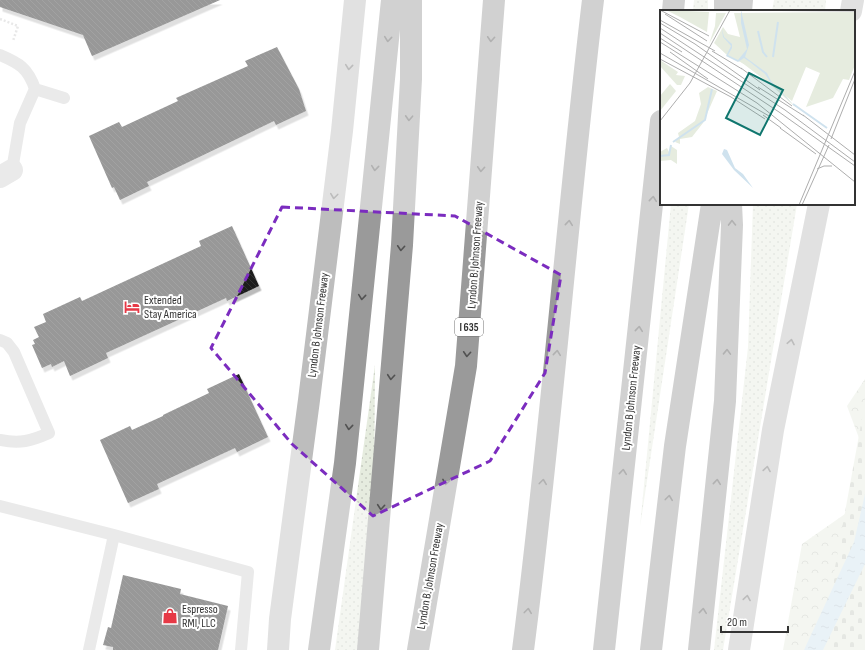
<svg xmlns="http://www.w3.org/2000/svg" width="865" height="650" font-family="'Sofia Sans Condensed',sans-serif">
  <style>
    .grass { fill: url(#grass-dots) }
    .forest { fill: url(#forest-crowns) }
    .cemetery { fill: url(#cemetery-stones) }
    .water { fill: url(#water-ripples) }
    .building { fill: url(#building-back-hatch); filter: url(#shadow) }
    .lines { fill: none; stroke-linecap: round; stroke-linejoin: round }
    .path { stroke: #cdcdcd; stroke-width: 2.5; stroke-dasharray: 2 2; stroke-linecap: butt }
    .service { stroke: #d0d0d0; stroke-width: 12 }
    .tertiary { stroke: #d0d0d0; stroke-width: 22 }
    .secondary { stroke: #bdbdbd; stroke-width: 22 }
    .motorway { stroke: #9a9a9a; stroke-width: 22 }
    .oneway { stroke: #525252 }
    .oneway2 { stroke: #6a6a6a }
    .marked { fill: none; stroke: #7b2cbf; stroke-width: 3; stroke-dasharray: 8 5; stroke-linejoin: round }
    .labels { text-anchor: middle; stroke-width: 4; stroke-linejoin: round; paint-order: stroke }
    .shield { fill: #fff; stroke: #707070; stroke-width: 1 }
    .shield-label { font-size: 11px; font-weight: bold; fill: #333 }
    .street-label { font-size: 12px; fill: #333; stroke: #fff }
    .poi-label { font-size: 12px; fill: #333; stroke: #fff; text-anchor: start }
    .inset-river { fill: none; stroke: #cfe2ee; stroke-width: 2 }
    .inset-road { fill: none; stroke: #adadad; stroke-width: 1 }
    .view { fill: #0f766e; fill-opacity: 0.15; stroke: #0f766e; stroke-width: 2 }
    .inset-edge { fill: none; stroke: #333; stroke-width: 2 }
  </style>
  <defs>
    <pattern id="grass-dots" width="8" height="8" patternUnits="userSpaceOnUse"><rect width="8" height="8" fill="#e6ecdf"/><path d="M2 2h.1M6 6h.1" fill="none" stroke="#c6cbc0" stroke-width="1.8" stroke-linecap="round"/></pattern>
    <pattern id="forest-crowns" width="20" height="18" patternUnits="userSpaceOnUse"><rect width="20" height="18" fill="#e6ecdf"/><path d="M2 6a3 3 0 1 1 6 0M12 15a3 3 0 1 1 6 0" fill="none" stroke="#c6cbc0"/></pattern>
    <pattern id="cemetery-stones" width="16" height="16" patternUnits="userSpaceOnUse"><rect width="16" height="16" fill="#e6ecdf"/><path d="M2 7V4a2 2 0 0 1 4 0v3zM10 15v-3a2 2 0 0 1 4 0v3z" fill="#c6cbc0"/></pattern>
    <pattern id="water-ripples" width="26" height="14" patternUnits="userSpaceOnUse"><rect width="26" height="14" fill="#cfe2ee"/><path d="M2 4q2-2 4 0t4 0M15 11q2-2 4 0t4 0" fill="none" stroke="#b2c2cd"/></pattern>
    <pattern id="building-back-hatch" width="6" height="6" patternUnits="userSpaceOnUse"><rect width="6" height="6" fill="#1a1a1a"/><path d="M-1 5l2 2M0 0l6 6M5-1l2 2" fill="none" stroke="#333"/></pattern>
    <filter id="shadow"><feDropShadow dx="2.5" dy="4.5" stdDeviation="0" flood-color="#0004"/></filter>
  </defs>
  <rect width="100%" height="100%" fill="#fff"/>
  <!-- grass -->
  <path class="grass" d="M694,0H708V11H693Z
    M774,0H826L825,11H772Z
    M671,204H689L640,527Z
    M753,204H797L723,650H714L748,347Z
    M375,365L373,650H335Z"/>
  <!-- forest -->
  <path class="forest" d="M865,379V591L831,650H783L802,544L855,507L859,438L847,406Z"/>
  <!-- cemetery -->
  <path class="cemetery" d="M865,402V650H820Z"/>
  <!-- water -->
  <path class="water" d="M865,494V564L823,650H804L854,542Z"/>
  <!-- building -->
  <path class="building" d="M0,0H220L92,56L83,35L0,7Z
    M277,47L299,89L306,111L276,125L274,121L147,182L149,186L120,200L114,187L112,188L89,136L119,122L122,127L178,101L176,98L248,66L245,61Z
    M232,226L259,286L227,301L226,298L106,353L108,358L70,376L64,361L52,367L51,364L42,368L32,345L35,344L33,340L39,337L34,327L46,322L43,314L80,297L82,301L201,246L199,241Z
    M239,374L268,437L237,452L235,448L157,484L159,489L128,503L100,440L130,426L132,430L163,416V415L209,393L207,389Z
    M123,575L181,589L180,594L228,606L218,650H113V647L103,645L108,627L111,628Z"/>
  <g class="lines">
    <!-- path -->
    <path class="path" d="M0,19L18,26L13,41"/>
    <!-- service -->
    <path class="service" d="M0,55C19,63 28,68 35,89L20,123L12,170
      M35,89L64,98
      M0,340L7,343L14,352L49,433C31,441 20,444 0,440
      M0,506L114,535L248,572L241,650
      M89,650L114,535"/>
    <!-- tertiary -->
    <path class="tertiary" d="M0,177L12,170"/>
    <!-- secondary -->
    <path class="secondary" d="M851,11L853,0
      M278,650L280,619L309,400L342,131L355,0
      M739,650L773,430L819,204"/>
    <!-- motorway -->
    <path class="motorway" d="M725,0V11
      M673,11L674,0
      M741,11L742,0
      M319,650L345,463L392,0
      M368,650L402,245L411,79V0
      M418,650L466,366L494,0
      M523,650C551,434 567,216 593,0
      M604,650L661,121
      M651,650L675,446L712,204
      M699,650L725,401L732,225L731,204"/>
  </g>
  <!-- one-way arrows -->
  <defs><path id="oneway-chevron" d="M-2-3.5L2.5 0L-2 3.5" fill="none" stroke-width="1.6" stroke-linecap="round" stroke-linejoin="round"/></defs>
  <g class="oneway">
    <use href="#oneway-chevron" transform="translate(388 39) rotate(96)"/>
    <use href="#oneway-chevron" transform="translate(491 39) rotate(94)"/>
    <use href="#oneway-chevron" transform="translate(409 118) rotate(93)"/>
    <use href="#oneway-chevron" transform="translate(375 168) rotate(96)"/>
    <use href="#oneway-chevron" transform="translate(481 169) rotate(94)"/>
    <use href="#oneway-chevron" transform="translate(653 199) rotate(-84)"/>
    <use href="#oneway-chevron" transform="translate(569 223) rotate(-84)"/>
    <use href="#oneway-chevron" transform="translate(732 223) rotate(-91)"/>
    <use href="#oneway-chevron" transform="translate(401 248) rotate(94)"/>
    <use href="#oneway-chevron" transform="translate(362 297) rotate(96)"/>
    <use href="#oneway-chevron" transform="translate(639 329) rotate(-84)"/>
    <use href="#oneway-chevron" transform="translate(727 352) rotate(-88)"/>
    <use href="#oneway-chevron" transform="translate(557 353) rotate(-84)"/>
    <use href="#oneway-chevron" transform="translate(467 354) rotate(94)"/>
    <use href="#oneway-chevron" transform="translate(391 377) rotate(95)"/>
    <use href="#oneway-chevron" transform="translate(349 427) rotate(96)"/>
    <use href="#oneway-chevron" transform="translate(623 472) rotate(-84)"/>
    <use href="#oneway-chevron" transform="translate(446 482) rotate(100)"/>
    <use href="#oneway-chevron" transform="translate(543 482) rotate(-83)"/>
    <use href="#oneway-chevron" transform="translate(717 482) rotate(-84)"/>
    <use href="#oneway-chevron" transform="translate(669 498) rotate(-83)"/>
    <use href="#oneway-chevron" transform="translate(381 507) rotate(95)"/>
    <use href="#oneway-chevron" transform="translate(528 611) rotate(-83)"/>
    <use href="#oneway-chevron" transform="translate(703 611) rotate(-84)"/>
  </g>
  <g class="oneway2">
    <use href="#oneway-chevron" transform="translate(349 67) rotate(96)"/>
    <use href="#oneway-chevron" transform="translate(334 196) rotate(97)"/>
    <use href="#oneway-chevron" transform="translate(791 342) rotate(-79)"/>
    <use href="#oneway-chevron" transform="translate(767 469) rotate(-81)"/>
    <use href="#oneway-chevron" transform="translate(747 598) rotate(-81)"/>
  </g>
  <!-- marked area -->
  <path d="M0 0H865V650H0ZM282,207L455,216L561,275L545,373L490,461L373,516L292,444L211,348Z" fill="#fff" fill-opacity=".55" fill-rule="evenodd"/>
  <path class="marked" d="M282,207L455,216L561,275L545,373L490,461L373,516L292,444L211,348Z"/>
  <!-- icons -->
  <defs>
    <symbol id="hotel-bare" viewBox="-9 -9 18 18"><path d="M-6-4.5h1.5V1H6V5H4.5V3h-9V5H-6ZM-4 0a1.8 1.8 0 1 1 3.6 0ZM.5 0V-2.5h3Q6-2.5 6 0Z" fill="#e63946" stroke="#fff" stroke-width="2.5" paint-order="stroke"/></symbol>
    <symbol id="shop-bare" viewBox="-9 -9 18 18"><path d="M-5-2.5h2.3a2.7 3.5 0 0 1 5.4 0H5L5.5 6h-11ZM-1.5-2.5h3a1.5 2.3 0 0 0-3 0Z" fill="#e63946" stroke="#fff" stroke-width="2.5" paint-order="stroke"/></symbol>
  </defs>
  <g fill-rule="evenodd">
    <use href="#hotel-bare" x="121" y="296" width="22" height="22"/>
    <use href="#shop-bare" x="159" y="605" width="22" height="22"/>
  </g>
  <g class="labels">
    <!-- shield labels -->
    <rect class="shield" x="455" y="318" width="28" height="18" rx="3"/>
    <g class="shield-label">
      <text x="469" y="331">I 635</text>
    </g>
    <!-- street labels -->
    <g class="street-label">
      <text transform="translate(475 255) rotate(-86)" y="4">Lyndon B. Johnson Freeway</text>
      <text transform="translate(318 325) rotate(-83)" y="4">Lyndon B Johnson Freeway</text>
      <text transform="translate(631 398) rotate(-84)" y="4">Lyndon B Johnson Freeway</text>
      <text transform="translate(430 576) rotate(-80)" y="4">Lyndon B. Johnson Freeway</text>
    </g>
    <!-- poi labels -->
    <g class="poi-label">
      <text x="144" y="304">Extended<tspan x="144" dy="14">Stay America</tspan></text>
      <text x="182" y="613">Espresso<tspan x="182" dy="14">RMI, LLC</tspan></text>
    </g>
  </g>
  <!-- overview -->
  <g transform="translate(660 10)">
    <rect width="195" height="195" fill="#fff"/>
    <path d="M6,0L49,2L47,22L20,7ZM56,3H66L49,34L55,16ZM0,50L18,62L16,65L25,66L21,75H17L0,56ZM10,74L16,81L0,101V86Z" fill="#e6ecdf"/>
    <path d="M74,3H89L120,79L134,96L87,53L84,54L67,45L54,33L63,17L68,24L80,27ZM48,77L57,81L43,113L32,127L20,129V134L15,132L19,127L18,123L35,111L41,94L39,83ZM11,136L17,140V154L11,150L0,151V142L7,138L9,142Z" fill="#e6ecdf"/>
    <path d="M195,2V55L189,70L183,69L173,88L146,97L160,63L146,57L132,91L81,52L89,41L83,3Z" fill="#e6ecdf"/>
    <path d="M81,0L89,35L85,47L107,63L111,71L134,95L111,73L105,64L90,52L84,48L78,52L66,46L71,36L63,27L62,19L64,27L72,34V38L68,45L78,50L87,39L81,13ZM64,139L67,140L75,158L83,164L93,178L74,160L62,144Z" fill="#cfe2ee"/>
    <path class="inset-river" d="M98,21L103,42L107,47M113,47L118,12M133,94L167,118M13,132L45,110L52,79M0,146L9,145L11,135"/>
    <path class="inset-road" d="M0,0L49,26M39,0L195,1M5,4L47,31M0,10L55,41M0,13L35,34L100,80M0,18L125,100L195,152M0,23L119,102L195,156M0,28L22,42M0,32L97,93L195,172M52,41L82,59M10,42L48,69M0,43L109,106M0,49L71,87L105,109M81,58L132,96M98,77L144,106M103,105L121,118M143,105L195,145M0,111L30,73L70,0M120,118L156,144M171,129L195,69M157,159L164,156H172M139,195L195,61M142,195L169,135"/>
    <path class="view" d="M89,63L123,80L100,125L66,108Z"/>
    <rect width="195" height="195" class="inset-edge"/>
  </g>
  <!-- scale -->
  <path d="M721 626v6h67v-6" fill="none" stroke="#333333" stroke-width="2"/>
  <text x="727" y="626" font-size="12" fill="#333333" stroke="#ffffff" stroke-width="3" paint-order="stroke">20 m</text>
</svg>
